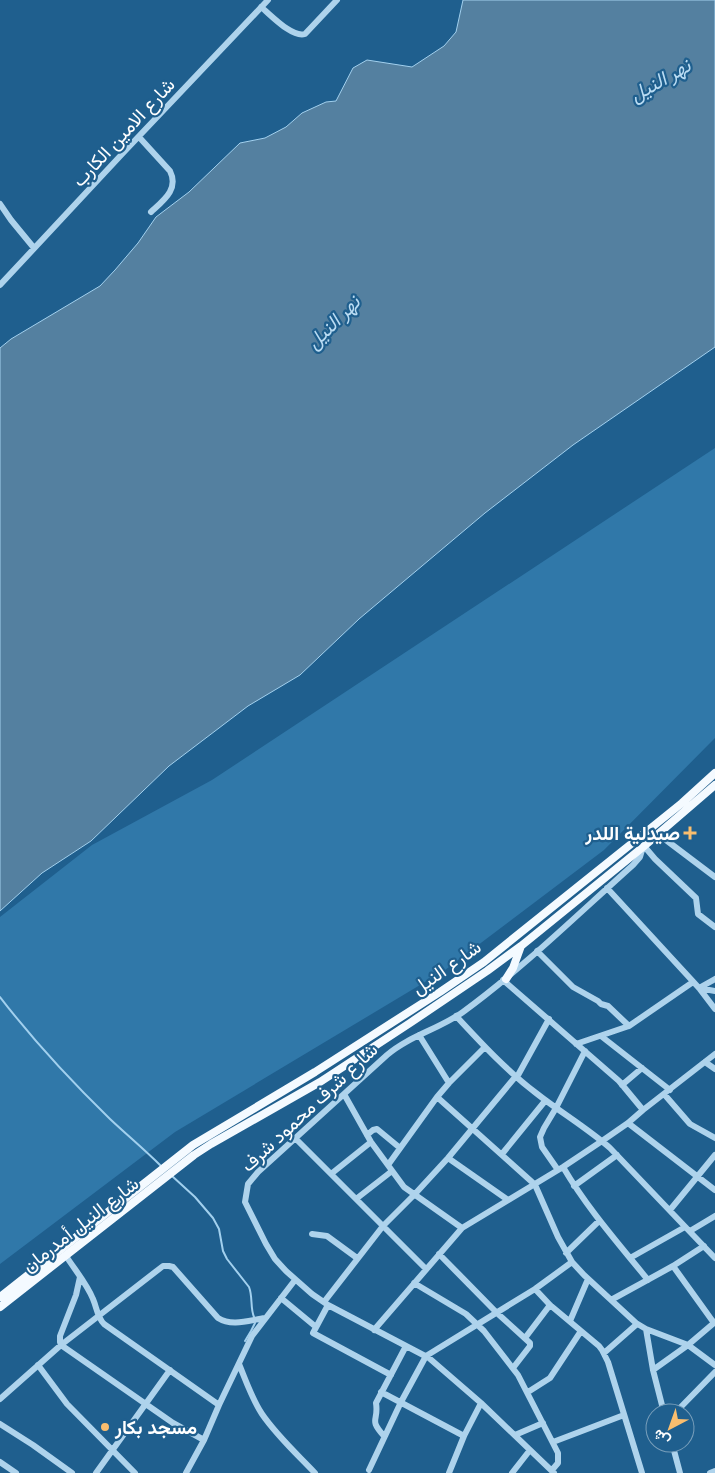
<svg xmlns="http://www.w3.org/2000/svg" width="715" height="1473" font-family="Karla,Vazirmatn,sans-serif">
  <style>
    .green { fill: #3078a9 }
    .water { fill: #5480a0; stroke: #a2d0ee }
    .lines { fill: none; stroke-linecap: round; stroke-linejoin: round }
    .stream { stroke: #a2d0ee; stroke-width: 2 }
    .minor { stroke: #aed3ec; stroke-width: 6 }
    .major { stroke: #f4faff; stroke-width: 8 }
    .poi-dot { fill: #fabe6e; stroke: #1f5f8e; stroke-width: 2 }
    .labels { text-anchor: middle; stroke-width: 4.5; stroke-linejoin: round; paint-order: stroke }
    .street-label { font-size: 19px; fill: #fff; stroke: #1f5f8e }
    .poi-label { font-size: 19px; font-weight: bold; fill: #fff; stroke: #1f5f8e; text-anchor: end }
    .water-label { font-size: 20px; font-style: italic; fill: #badcf3; stroke: #1f5f8e }
  </style>
  <rect width="100%" height="100%" fill="#1f5f8e"/>
  <!-- green -->
  <path class="green" d="M715,448V738L604,850L445,970L175,1132L0,1264V917L92,845L212,780Z"/>
  <!-- water -->
  <path class="water" d="M463,0H715V347L573,445L485,513L359,619L300,675L248,706L169,766L91,841L42,873L0,911V348L11,339L100,286L115,270L138,243L156,217L189,192L240,143L265,138L286,127L302,113L326,102L336,101L353,68L367,60L412,67L444,46L456,32Z"/>
  <g class="lines">
    <!-- stream -->
    <path class="stream" d="M0,997C33,1040 71,1081 110,1119C127,1135 145,1150 161,1166
      M172,1176L195,1197L213,1218L219,1229L223,1251L227,1259L249,1287C253,1297 250,1308 254,1317
      M245,1341L251,1331L255,1323"/>
    <!-- minor -->
    <path class="minor" d="M261,7C271,15 292,38 305,34L337,0
      M139,137L170,171C179,189 164,200 151,212
      M0,204L11,220L34,248
      M0,285L123,153L268,0
      M658,834L715,877
      M644,846L655,859L696,898L698,914L715,927
      M607,888L699,988L715,1009
      M537,951L573,987L598,1001L601,1004L608,1006L629,1026
      M503,980L619,1081L643,1110
      M699,988L715,979
      M699,988L715,991
      M456,1016C481,1043 507,1071 536,1093C560,1112 587,1128 610,1148L715,1258
      M419,1035L449,1083L437,1097L532,1182L536,1187L558,1237L572,1262L584,1275L636,1323L646,1329L653,1370L664,1413
      M601,1036L670,1090
      M576,1044L629,1026L693,982
      M705,1062L715,1069
      M517,1077L549,1019
      M449,1083L485,1047
      M622,1085L642,1068
      M344,1094L371,1142L404,1187L462,1228
      M664,1094L690,1124L715,1138
      M628,1123L715,1190
      M367,1135L373,1130L377,1129L400,1148
      M295,1138L426,1269
      M502,1154L545,1101
      M448,1158L508,1200
      M388,1165L437,1097
      M563,1167C587,1208 618,1243 648,1280
      M558,1170L542,1147L540,1137L544,1128L556,1108L585,1051
      M331,1174L371,1142
      M574,1186L617,1155
      M356,1199L392,1171
      M670,1210L715,1155
      M690,1231L715,1216
      M312,1234L327,1236L357,1258
      M566,1253L599,1221
      M439,1254L497,1313L530,1343V1346L513,1368
      M66,1256C75,1270 87,1284 93,1299C97,1308 97,1317 104,1324L219,1405
      M630,1258L685,1227
      M673,1266L714,1323
      M80,1277L76,1295L60,1336V1342L61,1345L173,1423L204,1440
      M414,1283L466,1314L484,1331L518,1375L558,1453V1463L552,1470
      M535,1289L550,1305L599,1346L602,1350L608,1362L642,1473
      M281,1298L316,1327
      M611,1300L673,1266L704,1246
      M324,1302L383,1226L414,1195L448,1158L516,1076
      M328,1305L313,1333L391,1375
      M570,1321L588,1279
      M646,1329L688,1345L715,1365
      M374,1330L462,1228L563,1167L602,1141L628,1123L643,1110L715,1054
      M525,1338L550,1305
      M604,1353L637,1324
      M239,1364C246,1381 252,1399 262,1414C277,1436 297,1454 315,1473
      M38,1365L67,1404L135,1473
      M653,1370L688,1345L715,1322
      M381,1392L464,1436
      M528,1392L550,1378L581,1331
      M0,1399L61,1345L163,1266H169L173,1267L218,1318C232,1327 250,1320 265,1318
      M675,1413L715,1372
      M0,1424L33,1445L72,1473
      M515,1435L543,1423
      M384,1436C368,1418 379,1422 376,1403L406,1346
      M553,1442L624,1415
      M672,1443L680,1473
      M0,1462L16,1473
      M369,1470L401,1402L426,1356L535,1289L572,1262
      M96,1473L170,1370
      M186,1473L204,1440L219,1405L252,1336L295,1280
      M449,1473L464,1436L481,1403
      M512,1473L530,1450
      M554,1473L481,1403L429,1358L328,1305L312,1294L286,1271L275,1259L266,1244L245,1202L248,1184L258,1172L387,1055C409,1036 439,1029 463,1012C523,968 577,915 633,865L640,857L643,847
      M710,1473L715,1471"/>
    <!-- major -->
    <path class="major" d="M506,979L513,968L521,946
      M0,1297L193,1145L315,1072L440,992L484,962L651,828L682,803L715,773
      M0,1307L194,1155L211,1144L320,1082L410,1023L487,971L521,946L643,847L715,785"/>
  </g>
  <!-- markers -->
  <g class="poi-dot">
    <path d="M687.5 825.5h5v5h5v5h-5v5h-5v-5h-5v-5h5z"/>
    <circle cx="105" cy="1427" r="5"/>
  </g>
  <g class="labels">
    <!-- street labels -->
    <g class="street-label">
      <text transform="translate(123 132) rotate(-47)" y="7">شارع الامين الكارب</text>
      <text transform="translate(446 967) rotate(-35)" y="7">شارع النيل</text>
      <text transform="translate(309 1107) rotate(-43)" y="7">شارع شرف محمود شرف</text>
      <text transform="translate(80 1224) rotate(-38)" y="7">شارع النيل أمدرمان</text>
    </g>
    <!-- poi labels -->
    <g class="poi-label">
      <text x="680" y="840">صيدلية اللدر</text>
      <text x="115" y="1434" text-anchor="start">مسجد بكار</text>
    </g>
    <!-- water labels -->
    <g class="water-label">
      <text transform="translate(660 80) rotate(-30)" y="7">نهر النيل</text>
      <text transform="translate(333 322) rotate(-45)" y="7">نهر النيل</text>
    </g>
  </g>
  <!-- north arrow -->
  <g transform="translate(670 1428) rotate(221)"><circle r="24" fill="#1f5f8e" stroke="#799fbb"/>
  <path d="M0-4L9 19L0 12L-9 19Z" fill="#fabe6e"/>
  <text y="-8" font-size="14" font-weight="bold" text-anchor="middle" fill="#ffffff">ش</text>
  </g>
</svg>
